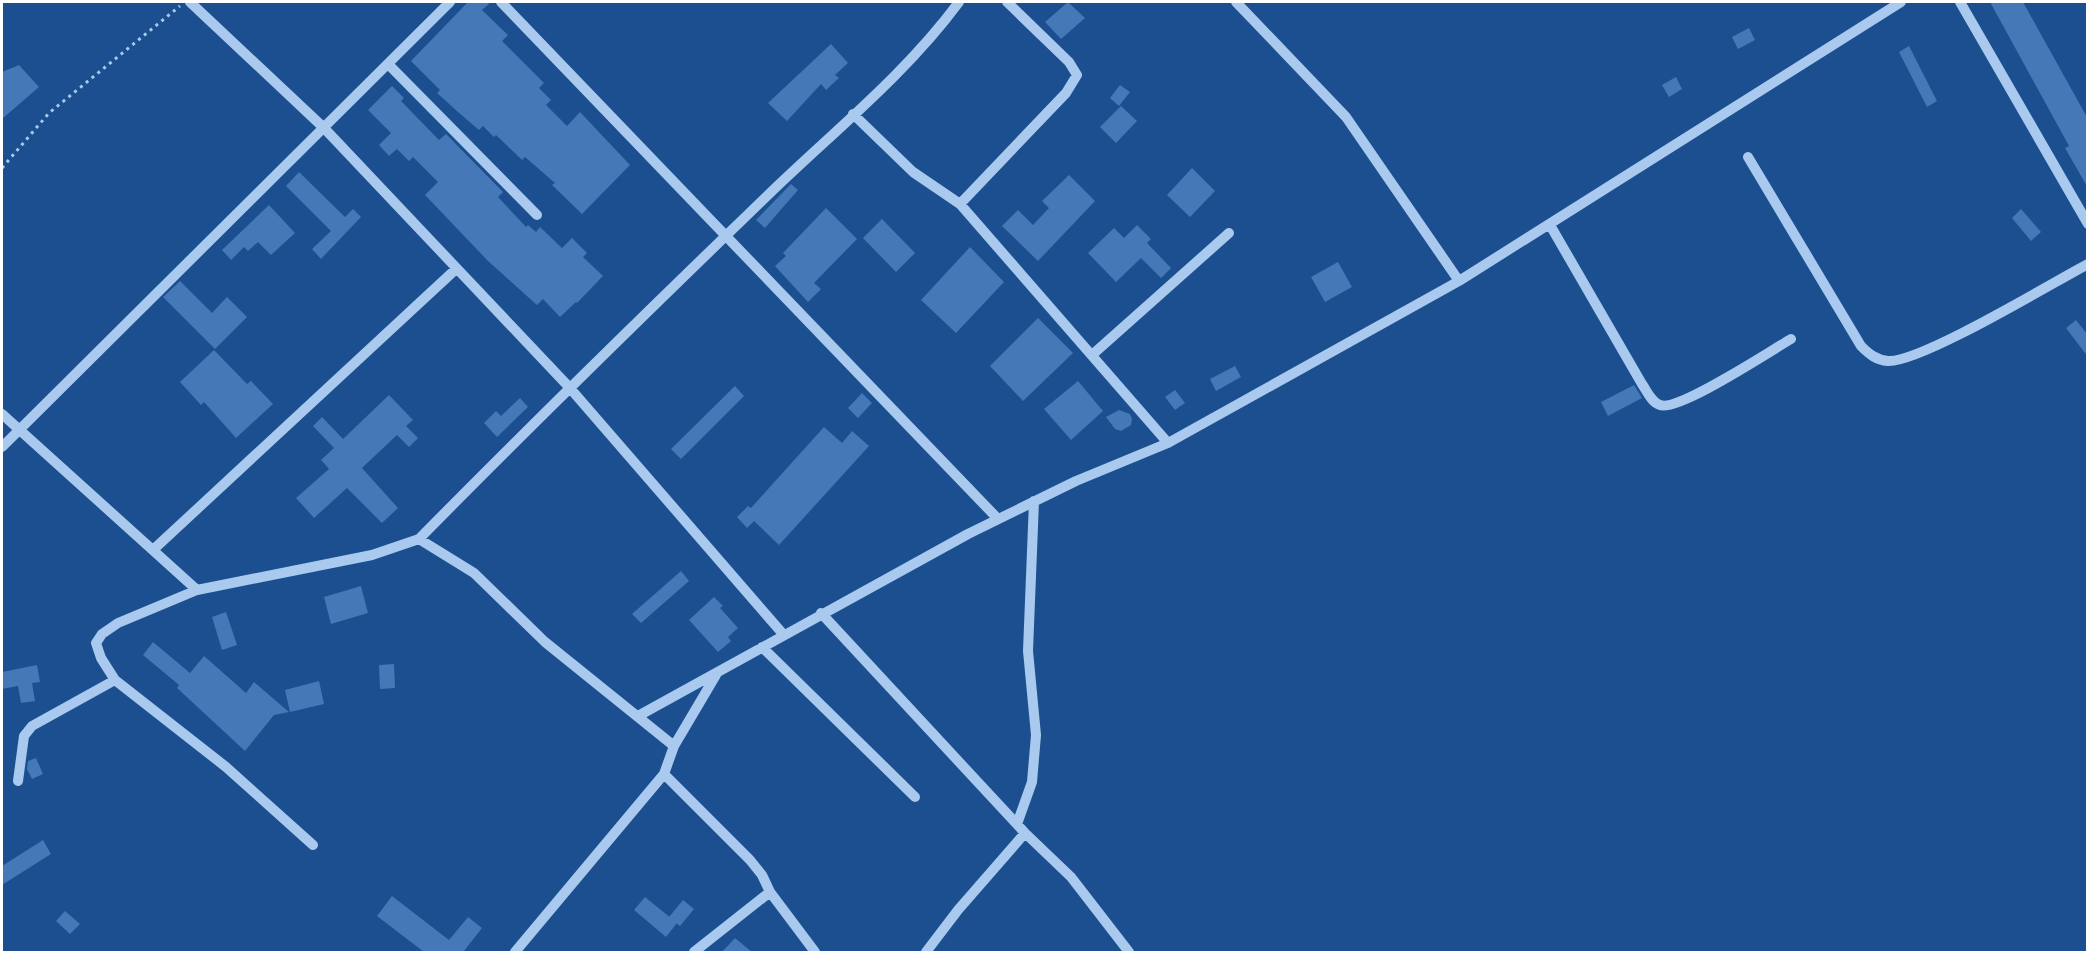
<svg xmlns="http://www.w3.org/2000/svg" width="2089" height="954" font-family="'Source Sans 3',sans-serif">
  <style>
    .building { fill: #4478b7 }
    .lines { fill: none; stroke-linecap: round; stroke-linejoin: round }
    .path { stroke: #a9c9ee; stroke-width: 3; stroke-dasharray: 3 4.5; stroke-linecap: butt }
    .minor { stroke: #a9c9ee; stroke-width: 10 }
  </style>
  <rect width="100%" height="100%" fill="#1b4f8f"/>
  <!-- building -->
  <path class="building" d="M468,2H491L482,10L508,35L502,41L544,83L539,88L551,100L546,105L567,126L580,112L630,165L582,214L552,185L555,183L525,157L522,160L496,135L494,137L483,126L479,130L458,112L437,93L440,90L411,61Z
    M1068,2L1085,18L1061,39L1045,22Z
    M1990,2H2023L2088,119V188L2065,148L2069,146Z
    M1749,28L1755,40L1738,49L1732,37Z
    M831,44L848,63L835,75L839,78L826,90L821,84L787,121L768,103Z
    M1909,46L1937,101L1927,107L1899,52Z
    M19,65L39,87L2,119V72Z
    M1676,77L1682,89L1669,97L1662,85Z
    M1120,85L1130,92L1119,106L1110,98Z
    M392,86L404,98L401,101L439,140L446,134L503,192L498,197L526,227L528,225L536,232L540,227L562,248L572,238L587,253L583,257L603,276L577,303L576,302L560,317L543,299L537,305L488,261L425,195L438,182L413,157L409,161L397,149L389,156L379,145L391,133L368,110Z
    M1121,106L1137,121L1116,143L1100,127Z
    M1192,168L1215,191L1190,217L1167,195Z
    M299,172L345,217L353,209L361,217L321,259L312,249L331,231L286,186Z
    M1069,175L1095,201L1038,261L1002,226L1018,210L1033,225L1049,208L1042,201Z
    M791,184L798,190L765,228L756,220Z
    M269,205L295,233L271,255L258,242L248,251L244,247L231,260L222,250Z
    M826,208L857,239L814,283L821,289L808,302L775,266L786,256L783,253Z
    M2021,209L2041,232L2031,241L2012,218Z
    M882,219L915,253L896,272L863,238Z
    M1137,225L1151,239L1147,243L1171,268L1161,278L1141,258L1116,282L1088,253L1114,228L1124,238Z
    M970,247L1004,282L956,333L921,300Z
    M1338,262L1352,287L1325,302L1311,277Z
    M180,281L212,313L227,297L247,317L215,349L163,297Z
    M1038,318L1073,353L1023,401L990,366Z
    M2076,320L2088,335V357L2066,328Z
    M214,350L247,384L251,381L273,404L236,438L204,402L201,405L180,382Z
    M1235,366L1241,377L1216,391L1210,379Z
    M1078,381L1103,411L1071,440L1044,409Z
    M1634,385L1642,398L1608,416L1601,402Z
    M735,386L744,396L681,459L671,449Z
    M1175,390L1185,403L1175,410L1165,397Z
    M862,393L872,403L858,418L848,408Z
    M389,395L413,420L406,426L418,438L409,447L397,435L362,468L398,508L382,523L347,488L314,518L296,498L329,469L321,460L334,448L313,426L322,417L343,439Z
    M520,398L528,407L497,437L484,423L496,411L501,416Z
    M1119,410L1130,414L1132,419L1131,425L1121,431L1115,429L1106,417Z
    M824,427L842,443L852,431L869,446L779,545L754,521L747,528L737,517L748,506L751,508Z
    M681,571L689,581L641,623L632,614Z
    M361,586L368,613L331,624L324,597Z
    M714,597L723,606L720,608L738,628L728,637L731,641L718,652L689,620Z
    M226,612L237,645L222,650L212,617Z
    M153,642L190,673L204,656L246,693L254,682L289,712L274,715L245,751L177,688L179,685L143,655Z
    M394,664L395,688L380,689L379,665Z
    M37,665L40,682L32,683L35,701L21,703L18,686L2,689V672Z
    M319,681L324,704L290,712L285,690Z
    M36,758L43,774L32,779L27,769L28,761Z
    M43,840L51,854L2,885V866Z
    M392,896L449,940L468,917L482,928L464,951L466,952H424L377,916Z
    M645,897L677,923L666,937L634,910Z
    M683,900L694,909L680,926L669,917Z
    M65,911L80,924L70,934L56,921Z
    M735,938L752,952H722Z"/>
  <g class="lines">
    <!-- path -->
    <path class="path" d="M2,168L49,113L180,6"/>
    <!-- minor -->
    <path class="minor" d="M190,2L324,128L569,387L783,634
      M501,2L998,519
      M1007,2L1069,62L1077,75L1066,93L960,204L1168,443
      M1236,2L1346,117L1459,281
      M1960,2L2088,224
      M389,65L537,215
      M853,114L913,172L960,204
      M1748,157L1861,346C1869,354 1876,360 1888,361C1920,363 2052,283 2088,264
      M1550,225L1642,384C1647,391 1651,402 1660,405C1678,412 1770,351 1791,339
      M1092,355L1229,233
      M2,414L197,590
      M2,447L450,2
      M419,539C533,423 650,309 768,195C833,132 905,75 959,2
      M154,549L456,269
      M821,613L1025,833L1071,877L1129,952
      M762,647L915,797
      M638,716L968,534L1076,481L1168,443L1459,281L1901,2
      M664,774L750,860L762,875L770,892L815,952
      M18,781L24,736L32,726L115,680
      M1017,824L1032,782L1036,735L1028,651L1034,501
      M313,845L226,767L115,680L101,658L96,643L102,634L118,623L197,590L372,555L419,539L474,573L545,642L674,746
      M515,952L664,774L674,746L716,675
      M694,952L770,892
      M926,952L958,910L1025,833"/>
  </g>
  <!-- border -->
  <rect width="2089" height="954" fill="none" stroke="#ffffff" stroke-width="6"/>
</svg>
